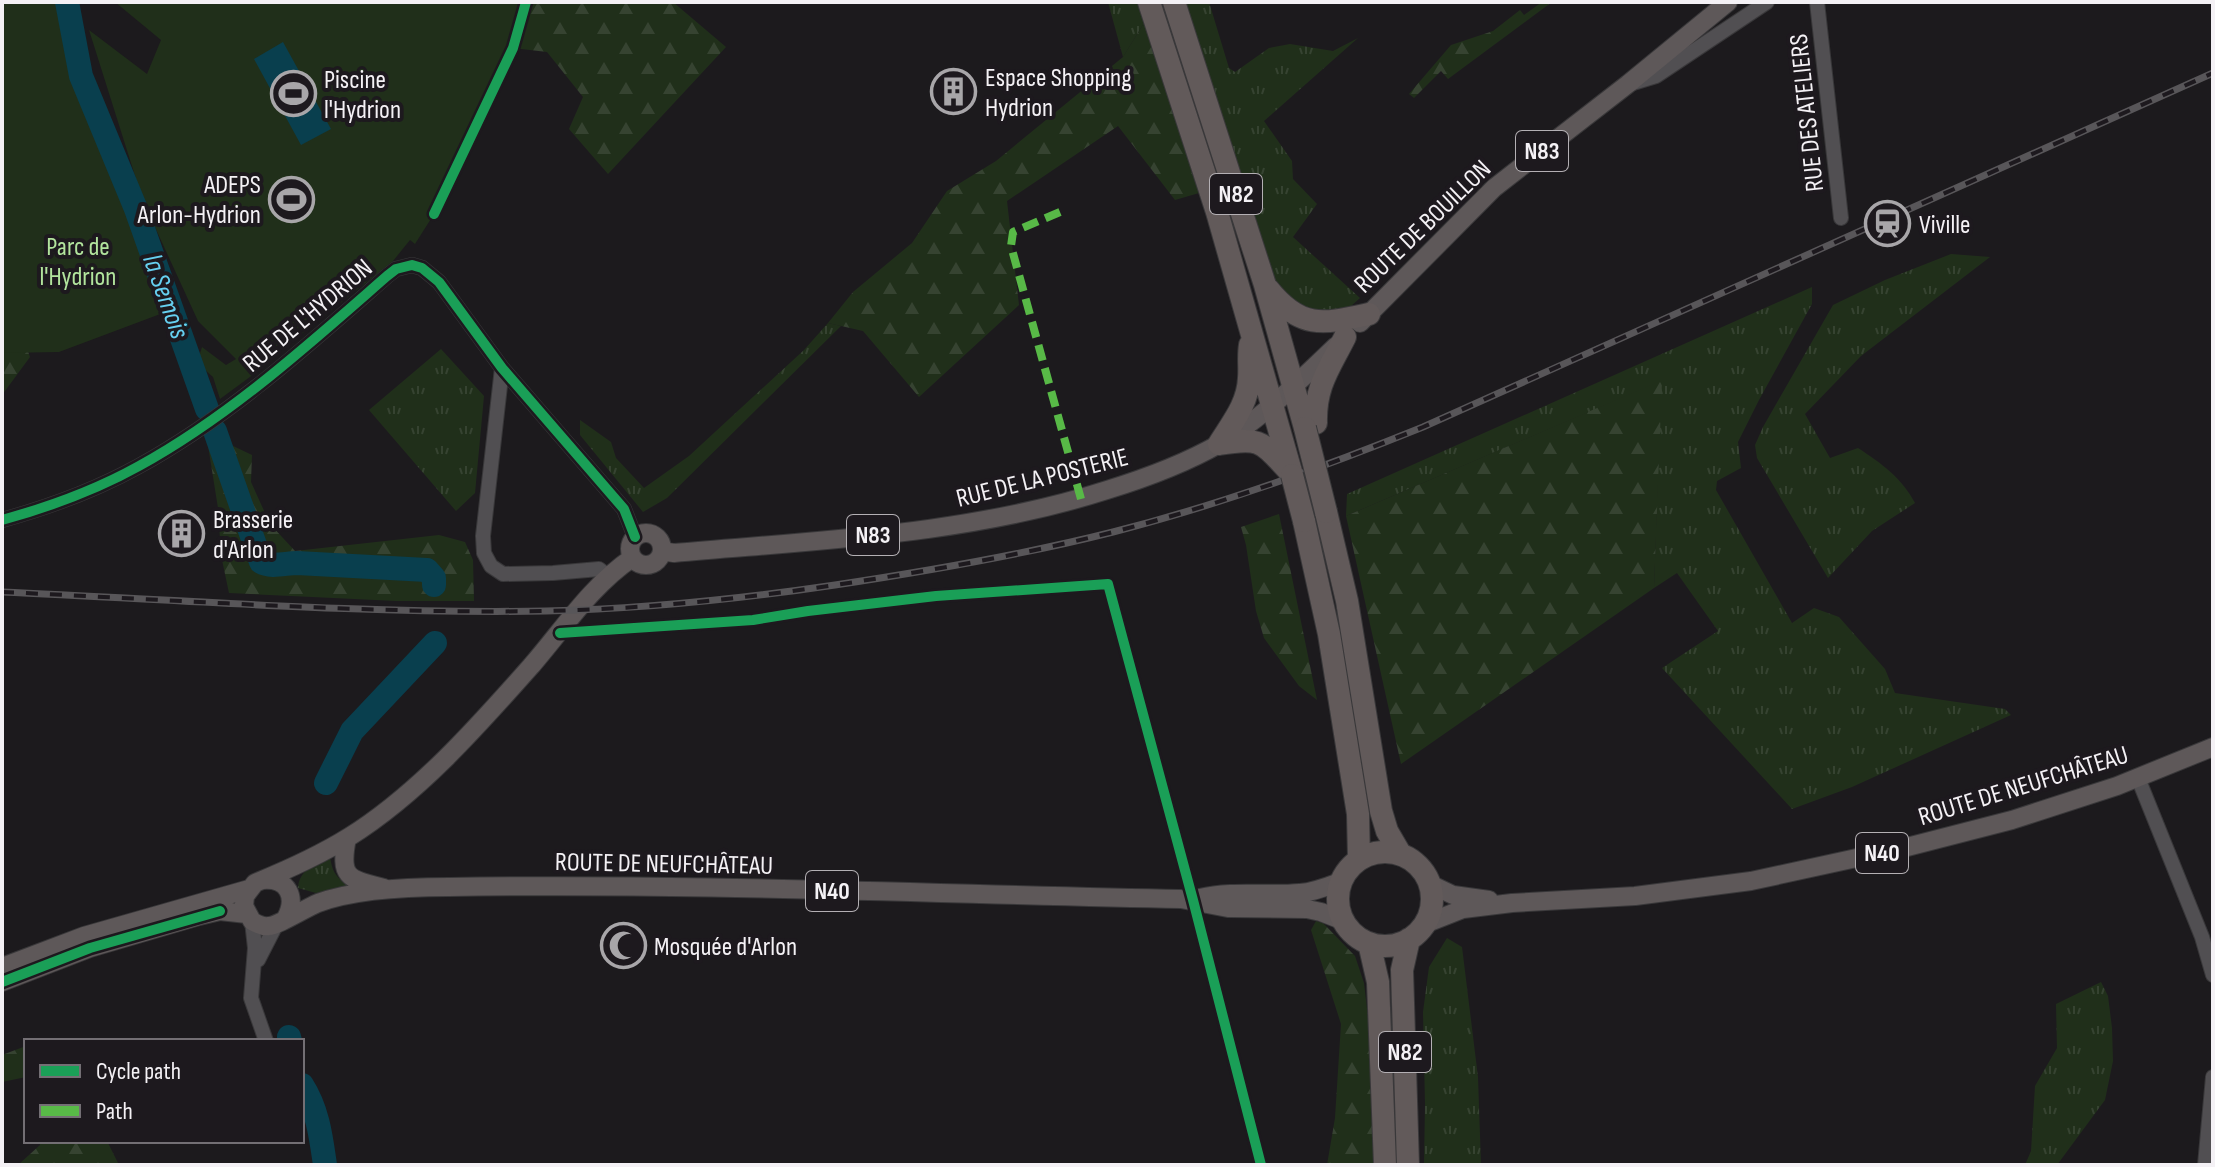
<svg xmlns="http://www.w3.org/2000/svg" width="2215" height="1167" font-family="'Sofia Sans Condensed',sans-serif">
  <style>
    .grass { fill: url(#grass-tufts) }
    .forest { fill: url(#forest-firs) }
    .park { fill: #202f1a }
    .water { fill: #093f4e }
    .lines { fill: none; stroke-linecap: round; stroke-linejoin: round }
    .river { stroke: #093f4e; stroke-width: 24 }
    .minor-casing { stroke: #39383a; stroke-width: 16 }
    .major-casing { stroke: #39383a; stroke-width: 20 }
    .highway-casing { stroke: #39383a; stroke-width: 24 }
    .minor { stroke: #514f52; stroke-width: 14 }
    .major { stroke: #5e5859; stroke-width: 18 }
    .highway { stroke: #625a5a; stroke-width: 22 }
    .rail-casing { stroke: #585659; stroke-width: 7 }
    .rail { stroke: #1d191e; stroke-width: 4; stroke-dasharray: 12; stroke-linecap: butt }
    .highway-bridge-casing { stroke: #39383a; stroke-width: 24; stroke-linecap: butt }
    .highway-bridge { stroke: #625a5a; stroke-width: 22 }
    .quiet { stroke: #58b947; stroke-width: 8; stroke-dasharray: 16 8; stroke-linecap: butt }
    .cycleway-casing { stroke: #1d191e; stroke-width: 15 }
    .cycleway { stroke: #1a9f57; stroke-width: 10 }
    .labels { text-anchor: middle; stroke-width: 8; stroke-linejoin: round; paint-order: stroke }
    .shield { fill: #1d191e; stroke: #b4b0b4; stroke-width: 2 }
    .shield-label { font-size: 24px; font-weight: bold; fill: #f4f1f5 }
    .poi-label { font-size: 26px; fill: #f4f1f5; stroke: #1d191e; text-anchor: start }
    .street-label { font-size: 26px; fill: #f4f1f5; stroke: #1d191e }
    .park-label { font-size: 26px; fill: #b2e49d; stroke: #1d191e }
    .water-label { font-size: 28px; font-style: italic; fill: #66d0f0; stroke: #1d191e }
  </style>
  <defs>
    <pattern id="grass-tufts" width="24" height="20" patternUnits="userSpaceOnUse" patternTransform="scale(2)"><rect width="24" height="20" fill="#202f1a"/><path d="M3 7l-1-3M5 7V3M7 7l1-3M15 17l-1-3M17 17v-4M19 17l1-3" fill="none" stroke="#364331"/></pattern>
    <pattern id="forest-firs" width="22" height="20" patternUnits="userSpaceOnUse" patternTransform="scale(2)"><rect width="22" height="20" fill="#202f1a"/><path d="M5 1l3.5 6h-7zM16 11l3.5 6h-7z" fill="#364331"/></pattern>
  </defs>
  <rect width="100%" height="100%" fill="#1c1a1d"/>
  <!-- grass -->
  <path class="grass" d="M1108,2H1137L1144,23L1123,57Z
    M1184,2H1209L1229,68L1235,72L1269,48L1290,44L1333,51L1358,38L1264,121L1292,161L1293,179L1317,204L1293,237L1360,298L1350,307L1314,315L1272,283Z
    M1951,254L1990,257L1861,356L1805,414L1830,458L1858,448C1881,463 1902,478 1915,503L1872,531L1828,578L1757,458L1755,445L1763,427L1833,305L1885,280Z
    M1812,287V304L1759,400L1738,442L1741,468L1717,481L1716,490L1792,623L1814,608L1839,617L1885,669L1895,693L2005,709L2011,715L1852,787L1792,809L1662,668L1718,631L1677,573L1654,588L1661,381L1346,516L1347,494Z
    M828,323L841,326L667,498L643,512L580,435V420L611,442L616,458L644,488L689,456L804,350Z
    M441,349L484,396L475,493L456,511L369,410Z
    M330,856C332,871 335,876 347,885L344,888L316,893L298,888C299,870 315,864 330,856Z
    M1447,938L1462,947L1478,1077L1481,1165H1424L1425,1104L1423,1012L1429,967Z
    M2101,982L2108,996L2112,1028L2113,1061L2105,1100L2057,1165H2025L2031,1151L2035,1086L2057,1048L2056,1004Z"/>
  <!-- forest -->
  <path class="forest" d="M521,2H673L726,47L608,174L569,129L583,97L547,52L513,48Z
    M1542,2H1552L1448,79L1441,71L1414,98L1409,94L1451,45L1493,31L1520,10L1524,15Z
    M1144,23L1199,193L1175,200L1118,126L1007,201L1019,305L919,397L863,331L828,323L853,292L912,243L947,191L996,161L1123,57Z
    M2,313L22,334L30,357L2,395Z
    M1662,380L1654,588L1401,764L1346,516Z
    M212,436L252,455L251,482L270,524L295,551L439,535L465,542L473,560L474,601H397L229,593L221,555L218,508L207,439Z
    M1279,514L1317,700L1299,686L1264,638L1256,611L1246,545L1241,527Z
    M1316,921L1323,923L1355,956L1364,983L1372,1051L1375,1165H1327L1335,1118L1341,1024L1311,930Z
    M26,1046V1077L2,1082V1055Z
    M40,1141H107L119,1165H18L40,1145Z"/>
  <!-- park -->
  <path class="park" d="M2,2H71L81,56L138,206L179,307L59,352L2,353Z
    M115,2H521L513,48L434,214L415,244L410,240L393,261L297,338L294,336L269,363L220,399L213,377L197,363L202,347L226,365L236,359L198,321L143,201L89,30L147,74L161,40Z"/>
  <!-- water -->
  <path class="water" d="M283,42L331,129L301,145L254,59Z"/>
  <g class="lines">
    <!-- river -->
    <path class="river" d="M67,2L81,76L136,209L207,409
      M215,431L261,562C271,568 286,563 297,563L427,570L434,578V585
      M326,783L352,731L435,643
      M289,1037L290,1041
      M302,1085C318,1110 321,1137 325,1165"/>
    <defs>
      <path id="minor" d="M1817,2L1841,218
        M1633,83L1656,76L1767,2
        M502,368L483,536L484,553L491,566L503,574L553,573L599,569L608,576
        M2,520C49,507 96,490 139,466C230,416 308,345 387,276L396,269L412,265L422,268L439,282L502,368L624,509L635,537
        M2138,778L2202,937L2213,975
        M252,921L255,948L251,998L266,1041
        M258,960L276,925
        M2205,1165L2213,1077"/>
      <path id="major" d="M1360,323L1494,188L1628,84L1728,2
        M630 549a16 16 0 1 1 32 0a16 16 0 1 1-32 0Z
        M662,551L674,553C819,540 967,535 1107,490C1146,478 1184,464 1219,444C1264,417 1298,382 1336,346
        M632,558C591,586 564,628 532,665C478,726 418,794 349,837C320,855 287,870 255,883L245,896L244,906L252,921C257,924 263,927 269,926C277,926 306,908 318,903C356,889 409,887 449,887C693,883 937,894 1181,899L1228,908L1307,909L1321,912L1344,921
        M347,838C339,878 348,879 384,888
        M263,880C288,878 297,897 286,918
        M1430,884L1453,895L1489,900
        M1200,898C1233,890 1266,896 1300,893C1315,892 1329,886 1342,881
        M1425,924L1463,909L1512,903L1635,896L1751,881L1907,847L2012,820L2117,786L2213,747
        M2,967L84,936L249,889
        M2,982L90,948L199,916L220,911L247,914"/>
      <path id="highway" d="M1149,2L1217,212L1292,475
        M1174,2L1265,285L1305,428
        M1268,289C1301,330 1323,324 1369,314
        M1316,423C1315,386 1329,369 1345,337
        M1219,444C1232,423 1248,404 1249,378C1250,367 1248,357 1250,345
        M1219,444C1261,437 1261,441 1289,471
        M1326,512L1347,601L1381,811L1387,831L1401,855
        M1304,521L1329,634L1358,814L1359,860
        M1338 899a47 47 0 1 1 94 0a47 47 0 1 1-94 0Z
        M1369,943L1378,982L1385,1165
        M1408,1165L1402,970L1409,939"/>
    </defs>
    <!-- minor casing -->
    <use href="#minor" class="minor-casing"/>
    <!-- major casing -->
    <use href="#major" class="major-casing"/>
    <!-- highway casing -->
    <use href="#highway" class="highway-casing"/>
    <!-- minor -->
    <use href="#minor" class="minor"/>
    <!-- major -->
    <use href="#major" class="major"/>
    <!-- highway -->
    <use href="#highway" class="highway"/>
    <defs>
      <path id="rail" d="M2,592C183,600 365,614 546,611C643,609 740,599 835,585C928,571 1022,555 1113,532C1219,505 1322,468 1423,427L2213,73"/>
    </defs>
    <!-- rail casing -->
    <use href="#rail" class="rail-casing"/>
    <!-- rail -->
    <use href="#rail" class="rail"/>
    <defs>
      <path id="highway-bridge" d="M1305,428L1326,512
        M1292,475L1304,521"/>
    </defs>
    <!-- highway-bridge casing -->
    <use href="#highway-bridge" class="highway-bridge-casing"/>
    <!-- highway-bridge -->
    <use href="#highway-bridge" class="highway-bridge"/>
    <!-- quiet -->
    <path class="quiet" d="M1060,212L1013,232L1011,246L1081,499"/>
    <defs>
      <path id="cycleway" d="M434,214L513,48L526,2
        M2,520C49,507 96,490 139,466C230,416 308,345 387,276L396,269L412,265L422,268L439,282L502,368L624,509L635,537
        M560,633L753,620L808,611L936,596L1108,584L1193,900L1261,1165
        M2,982L90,948L220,911"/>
    </defs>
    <!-- cycleway casing -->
    <use href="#cycleway" class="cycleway-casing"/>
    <!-- cycleway -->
    <use href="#cycleway" class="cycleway"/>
  </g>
  <!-- icons -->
  <defs>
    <symbol id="building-ring" viewBox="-11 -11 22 22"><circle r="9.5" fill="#1d191e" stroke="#a8a6a9" stroke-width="1.5"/><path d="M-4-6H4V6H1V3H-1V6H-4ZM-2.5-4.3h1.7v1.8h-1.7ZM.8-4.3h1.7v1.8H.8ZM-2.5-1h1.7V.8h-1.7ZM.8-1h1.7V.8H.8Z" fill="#a8a6a9"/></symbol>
    <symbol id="stadium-ring" viewBox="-11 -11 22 22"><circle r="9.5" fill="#1d191e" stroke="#a8a6a9" stroke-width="1.5"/><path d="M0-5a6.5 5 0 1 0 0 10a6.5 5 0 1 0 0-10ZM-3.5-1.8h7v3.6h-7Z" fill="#a8a6a9"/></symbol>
    <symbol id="station-ring" viewBox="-11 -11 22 22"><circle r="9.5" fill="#1d191e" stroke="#a8a6a9" stroke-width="1.5"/><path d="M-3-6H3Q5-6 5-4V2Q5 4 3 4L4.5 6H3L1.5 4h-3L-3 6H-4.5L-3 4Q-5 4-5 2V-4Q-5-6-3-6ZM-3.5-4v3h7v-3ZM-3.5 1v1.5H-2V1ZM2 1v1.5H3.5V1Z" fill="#a8a6a9"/></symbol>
    <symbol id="mosque-ring" viewBox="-11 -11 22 22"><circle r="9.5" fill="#1d191e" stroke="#a8a6a9" stroke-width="1.5"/><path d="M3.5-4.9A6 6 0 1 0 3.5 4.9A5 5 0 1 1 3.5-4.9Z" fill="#a8a6a9"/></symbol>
  </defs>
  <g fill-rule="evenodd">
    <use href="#building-ring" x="928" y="66" width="51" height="51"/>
    <use href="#stadium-ring" x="268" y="68" width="51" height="51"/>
    <use href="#stadium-ring" x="266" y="174" width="51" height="51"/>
    <use href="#station-ring" x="1862" y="198" width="51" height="51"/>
    <use href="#building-ring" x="156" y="508" width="51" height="51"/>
    <use href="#mosque-ring" x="598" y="920" width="51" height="51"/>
  </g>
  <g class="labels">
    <!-- shield labels -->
    <g class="shield">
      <rect x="1516" y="131" width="52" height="40" rx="6"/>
      <rect x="1210" y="174" width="52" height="40" rx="6"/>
      <rect x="847" y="515" width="52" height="40" rx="6"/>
      <rect x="1856" y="833" width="52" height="40" rx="6"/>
      <rect x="806" y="871" width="52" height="40" rx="6"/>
      <rect x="1379" y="1032" width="52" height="40" rx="6"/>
    </g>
    <g class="shield-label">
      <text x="1542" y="159">N83</text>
      <text x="1236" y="202">N82</text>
      <text x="873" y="543">N83</text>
      <text x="1882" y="861">N40</text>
      <text x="832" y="899">N40</text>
      <text x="1405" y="1060">N82</text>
    </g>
    <!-- poi labels -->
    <g class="poi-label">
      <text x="985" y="86">Espace Shopping<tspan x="985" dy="30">Hydrion</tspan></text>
      <text x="324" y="88">Piscine<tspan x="324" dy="30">l'Hydrion</tspan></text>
      <text x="261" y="193" text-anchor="end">ADEPS<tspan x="261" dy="30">Arlon-Hydrion</tspan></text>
      <text x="1919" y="233">Viville</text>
      <text x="213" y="528">Brasserie<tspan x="213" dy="30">d'Arlon</tspan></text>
      <text x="654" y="955">Mosquée d'Arlon</text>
    </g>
    <!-- street labels -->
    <g class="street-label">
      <text transform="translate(1806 113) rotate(-96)" y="9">RUE DES ATELIERS</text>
      <text transform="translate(1422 226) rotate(-44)" y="9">ROUTE DE BOUILLON</text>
      <text transform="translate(307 315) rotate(-40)" y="9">RUE DE L'HYDRION</text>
      <text transform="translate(1042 477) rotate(-14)" y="9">RUE DE LA POSTERIE</text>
      <text transform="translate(2023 785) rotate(-17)" y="9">ROUTE DE NEUFCHÂTEAU</text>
      <text transform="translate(664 863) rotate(1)" y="9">ROUTE DE NEUFCHÂTEAU</text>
    </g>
    <!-- park labels -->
    <g class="park-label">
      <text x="78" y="255">Parc de<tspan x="78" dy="30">l'Hydrion</tspan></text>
    </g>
    <!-- water labels -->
    <g class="water-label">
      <text transform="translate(167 296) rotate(70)" y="10">la Semois</text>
    </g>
  </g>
  <!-- border -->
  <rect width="2215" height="1167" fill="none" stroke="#f4f1f5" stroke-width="8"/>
  <!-- legend -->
  <rect x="24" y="1039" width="280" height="104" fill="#1d191e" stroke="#736f74" stroke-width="2"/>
  <rect x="40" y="1065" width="40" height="12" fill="#1a9f57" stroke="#736f74" stroke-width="2"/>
  <text x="96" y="1079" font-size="24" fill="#f4f1f5">Cycle path</text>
  <rect x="40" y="1105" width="40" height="12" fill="#58b947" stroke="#736f74" stroke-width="2"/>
  <text x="96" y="1119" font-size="24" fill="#f4f1f5">Path</text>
</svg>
